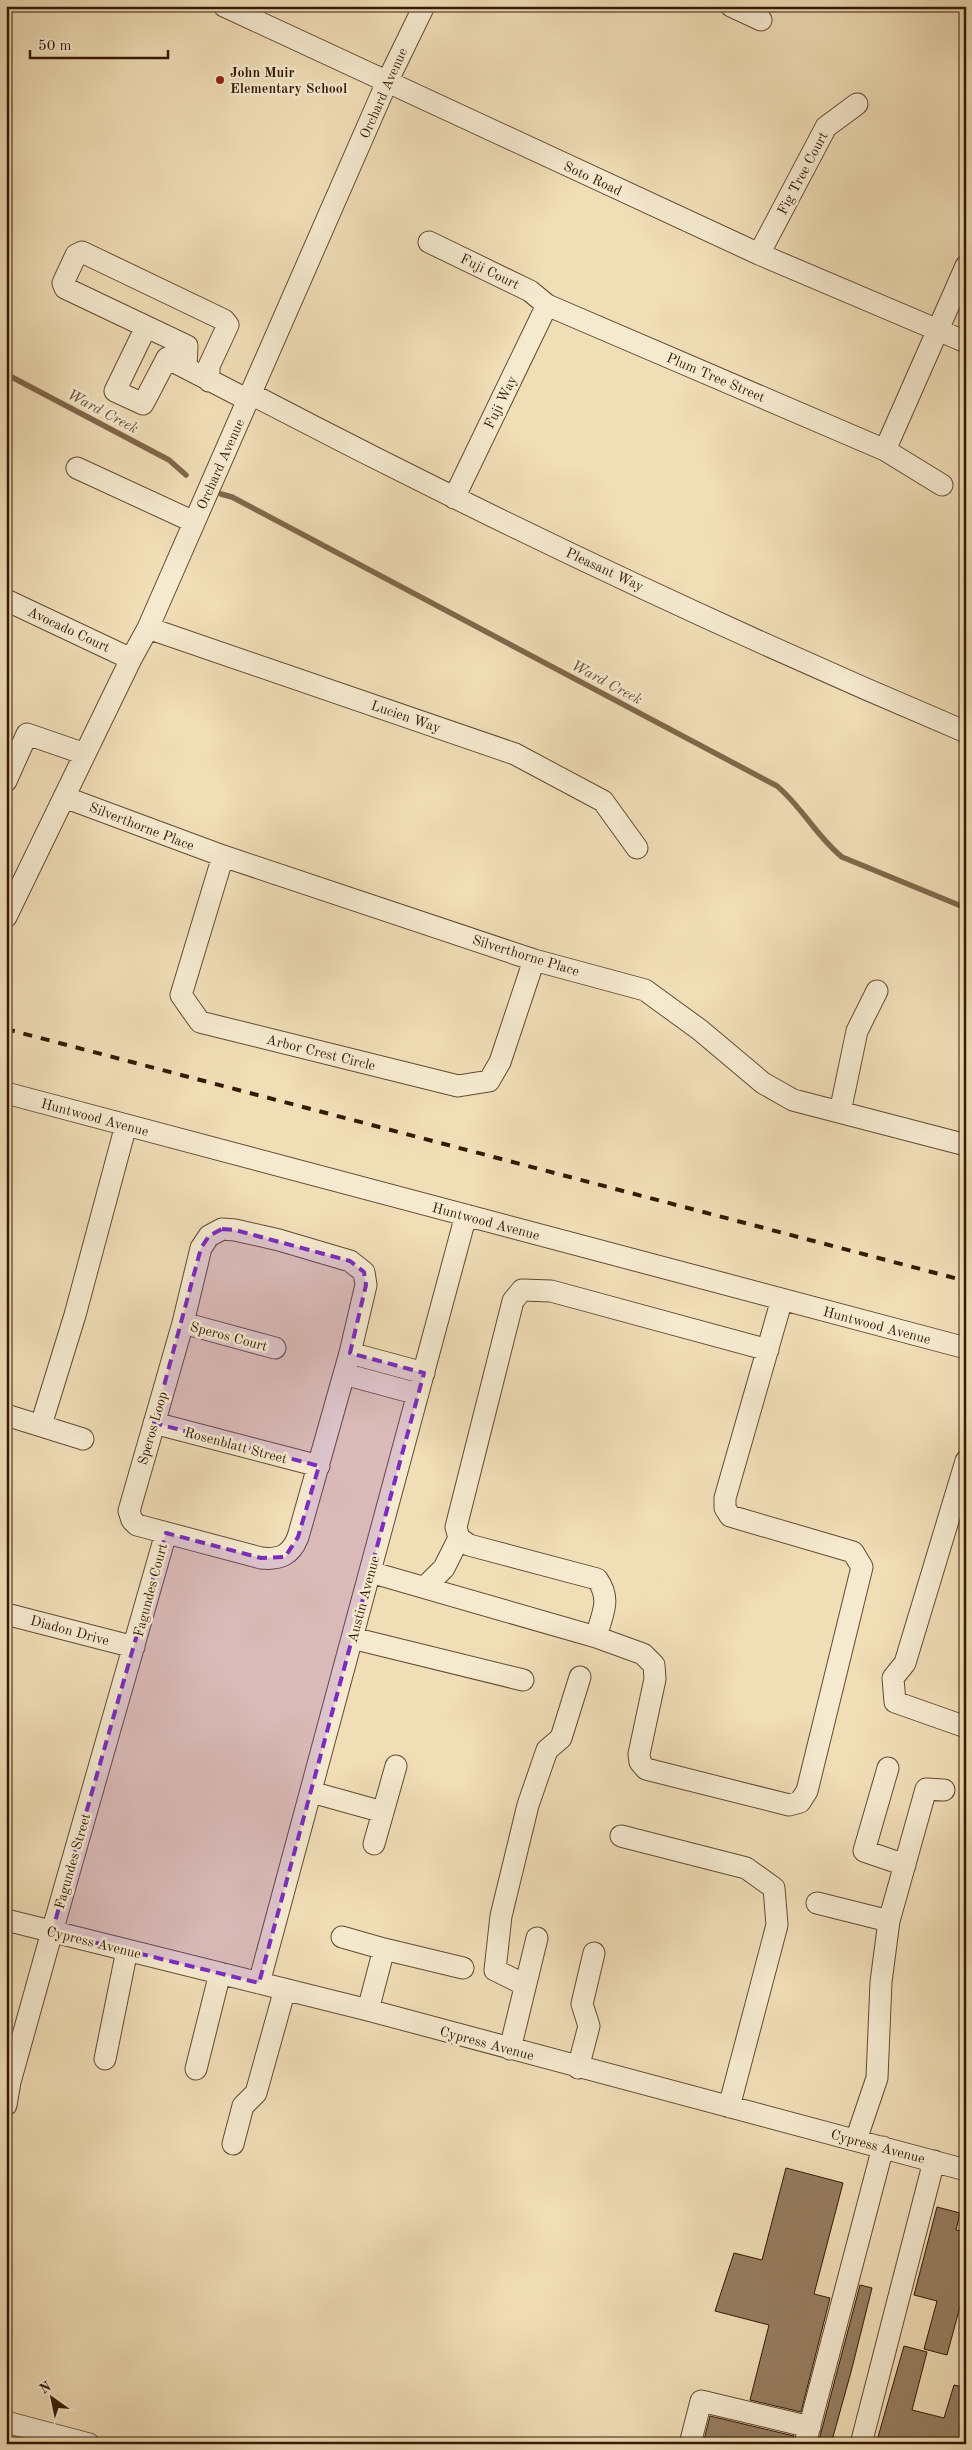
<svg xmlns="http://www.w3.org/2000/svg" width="972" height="2450" font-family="'Old Standard TT',serif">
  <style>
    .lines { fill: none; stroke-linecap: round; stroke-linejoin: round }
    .stream { stroke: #80674b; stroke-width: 5.5 }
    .building { fill: #977f62; stroke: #361905 }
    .minor-casing { stroke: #644a32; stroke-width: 23 }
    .minor { stroke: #f5ead0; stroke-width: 21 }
    .rail { stroke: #361905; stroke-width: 4; stroke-dasharray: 9 9; stroke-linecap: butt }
    .marked { fill: #7b2cbf; fill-opacity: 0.2; stroke: #7b2cbf; stroke-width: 4; stroke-dasharray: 10 6; stroke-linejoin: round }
    .poi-dot { fill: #8f2418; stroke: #f5ead0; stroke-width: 2 }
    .labels { text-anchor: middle; stroke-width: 5; stroke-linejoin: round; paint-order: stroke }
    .poi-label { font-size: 14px; font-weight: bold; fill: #361905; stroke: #f5ead0; text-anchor: start }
    .street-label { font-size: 14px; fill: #361905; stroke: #f5ead0 }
    .water-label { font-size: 15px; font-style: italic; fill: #674d34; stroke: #f5ead0 }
  </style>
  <rect width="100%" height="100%" fill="#f0deb7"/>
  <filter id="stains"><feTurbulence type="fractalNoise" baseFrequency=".004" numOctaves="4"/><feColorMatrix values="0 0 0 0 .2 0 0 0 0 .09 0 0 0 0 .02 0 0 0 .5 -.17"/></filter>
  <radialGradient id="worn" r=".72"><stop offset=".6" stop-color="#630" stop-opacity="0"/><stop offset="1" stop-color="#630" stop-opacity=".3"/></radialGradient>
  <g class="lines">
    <!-- stream -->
    <path class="stream" d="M6,374L169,460L186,475
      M221,494L232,497L777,786C802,807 817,837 842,857L966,908"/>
  </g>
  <!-- building -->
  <path class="building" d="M786,2168L843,2183L814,2294L830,2298L801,2412L750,2400L769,2325L715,2311L734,2253L762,2260Z
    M937,2207L960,2213L956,2230L966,2232V2284L947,2355L924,2349L937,2301L914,2295Z
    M860,2285L872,2288L851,2372L831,2444H818Z
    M904,2346L927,2352L912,2410L944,2418L954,2385L966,2388V2444H876Z
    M710,2416L794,2436L793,2444H703Z"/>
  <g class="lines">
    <defs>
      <path id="minor" d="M224,6L759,254L966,342
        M731,6L761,20
        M429,242L530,291L547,305L885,450L942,485
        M759,254L826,127L857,104
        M146,327L115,391L143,404L167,358L186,368
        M209,381V366L228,325L224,320L82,252L76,255L63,283L65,288L187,346L186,368L248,400
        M251,394C484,516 723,629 966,732
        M885,450L966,266
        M77,468L194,522
        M454,498L547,305
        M6,600L131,659
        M148,628L515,754L603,801L637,848
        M6,781L27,734L85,754
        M64,797L223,856L534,960L645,990L700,1030L763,1083L793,1100L966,1145
        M223,856L181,995L200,1022L458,1086L489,1081L500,1062L534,960
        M6,917L131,659L148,628L387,82L424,6
        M6,1093L966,1348
        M840,1112L857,1031L877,991
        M222,1229L235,1230L279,1240L350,1261L364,1272L366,1285L350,1353L298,1537C291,1555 280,1560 261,1558L137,1525L132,1520L129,1511L183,1323L201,1248L209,1236Z
        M183,1323L275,1348
        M350,1353L424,1373
        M344,1374L418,1394
        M6,1415L83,1439
        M154,1423L319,1466
        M41,1425L75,1315L126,1125
        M966,1461L905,1663L893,1678L895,1702L966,1727
        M370,1572L596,1637L643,1654L654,1665L655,1679L639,1754L640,1762L646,1769L789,1805L800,1802L807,1791L862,1567L853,1552L730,1516L725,1508V1498L782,1299
        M425,1587L444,1568L459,1538
        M6,1614L134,1647
        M596,1637C602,1614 612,1600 597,1579L469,1545L459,1538L456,1527L513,1301L522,1290L551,1291L768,1350
        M352,1638L523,1680
        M888,1768L864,1851L905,1865
        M311,1792L383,1812
        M621,1836L746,1868L774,1888L777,1925L729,2107
        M374,1844L396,1766
        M817,1903L889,1921L881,1982L877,2078L856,2140
        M6,1920L368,2010L966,2170
        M889,1921L926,1789L944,1790
        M342,1937L384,1949L368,2010
        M384,1949L463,1968
        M259,1983L466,1215
        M525,1985L495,1970L501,1916L528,1805L547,1750L561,1738L580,1677
        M510,2049L537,1938
        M105,2059L127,1950
        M578,2068L589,2026L582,2004L594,1953
        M196,2069L220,1973
        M6,2105L10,2082L46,1953L166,1533
        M233,2144L243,2106L256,2093L285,1989
        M6,2422L89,2444
        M690,2444L701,2401L810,2427
        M805,2444L883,2147
        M861,2444L934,2161"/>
    </defs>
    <!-- minor casing -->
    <use href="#minor" class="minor-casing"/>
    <!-- minor -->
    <use href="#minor" class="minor"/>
    <!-- rail -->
    <path class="rail" d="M6,1029L966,1281"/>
  </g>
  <!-- marked area -->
  <path class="marked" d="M222,1229L235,1230L350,1261L364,1272L366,1285L350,1353L424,1373L259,1983L52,1932L166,1533L261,1558L285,1557L298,1537L319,1466L154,1423L201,1248L209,1236Z"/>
  <!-- markers -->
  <circle class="poi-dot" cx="220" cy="80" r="5"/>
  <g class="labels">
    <!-- poi labels -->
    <g class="poi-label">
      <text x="230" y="77">John Muir<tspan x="230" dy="16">Elementary School</tspan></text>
    </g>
    <!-- street labels -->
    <g class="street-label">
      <text transform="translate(383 93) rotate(-66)" y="5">Orchard Avenue</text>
      <text transform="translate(802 173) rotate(-62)" y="5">Fig Tree Court</text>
      <text transform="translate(593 178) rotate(25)" y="5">Soto Road</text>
      <text transform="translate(490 271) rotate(26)" y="5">Fuji Court</text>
      <text transform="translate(716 377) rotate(23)" y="5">Plum Tree Street</text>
      <text transform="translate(500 402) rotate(-64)" y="5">Fuji Way</text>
      <text transform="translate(220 464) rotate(-66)" y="5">Orchard Avenue</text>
      <text transform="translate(605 569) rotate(25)" y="5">Pleasant Way</text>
      <text transform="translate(69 629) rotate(25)" y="5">Avocado Court</text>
      <text transform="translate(406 716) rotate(19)" y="5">Lucien Way</text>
      <text transform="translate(142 826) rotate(21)" y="5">Silverthorne Place</text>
      <text transform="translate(526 955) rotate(17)" y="5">Silverthorne Place</text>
      <text transform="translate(321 1052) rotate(14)" y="5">Arbor Crest Circle</text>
      <text transform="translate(95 1117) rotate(15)" y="5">Huntwood Avenue</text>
      <text transform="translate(486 1221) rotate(15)" y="5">Huntwood Avenue</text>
      <text transform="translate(877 1325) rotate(15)" y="5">Huntwood Avenue</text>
      <text transform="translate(229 1336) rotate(15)" y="5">Speros Court</text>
      <text transform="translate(152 1428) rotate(-74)" y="5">Speros Loop</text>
      <text transform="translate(236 1445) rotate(15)" y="5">Rosenblatt Street</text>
      <text transform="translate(150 1590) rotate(-75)" y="5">Fagundes Court</text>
      <text transform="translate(363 1599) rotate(-75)" y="5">Austin Avenue</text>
      <text transform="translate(70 1630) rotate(15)" y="5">Diadon Drive</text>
      <text transform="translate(72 1861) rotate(-74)" y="5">Fagundes Street</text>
      <text transform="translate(94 1942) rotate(14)" y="5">Cypress Avenue</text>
      <text transform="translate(487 2043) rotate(15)" y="5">Cypress Avenue</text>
      <text transform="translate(878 2146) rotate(15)" y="5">Cypress Avenue</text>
    </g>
    <!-- water labels -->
    <g class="water-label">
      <text transform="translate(103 411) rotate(28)" y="5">Ward Creek</text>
      <text transform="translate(607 682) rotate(28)" y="5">Ward Creek</text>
    </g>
  </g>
  <!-- margin -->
  <rect width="972" height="2450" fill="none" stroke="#f0deb7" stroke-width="25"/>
  <rect x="8" y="8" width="957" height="2435" fill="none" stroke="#361905" stroke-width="2.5"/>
  <rect x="12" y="12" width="947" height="2425" fill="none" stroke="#361905"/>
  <!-- north arrow -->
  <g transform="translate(52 2398) rotate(327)" stroke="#f5ead0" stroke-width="4" paint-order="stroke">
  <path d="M0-4L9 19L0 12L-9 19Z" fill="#361905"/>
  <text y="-8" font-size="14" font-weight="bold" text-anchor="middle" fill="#361905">N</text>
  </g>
  <!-- scale -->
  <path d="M30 50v8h138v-8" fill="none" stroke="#361905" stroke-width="2.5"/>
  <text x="38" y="50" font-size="15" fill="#361905" stroke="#f5ead0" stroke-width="4" paint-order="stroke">50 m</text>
  <rect width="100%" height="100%" filter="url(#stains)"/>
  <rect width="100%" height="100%" fill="url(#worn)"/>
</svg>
